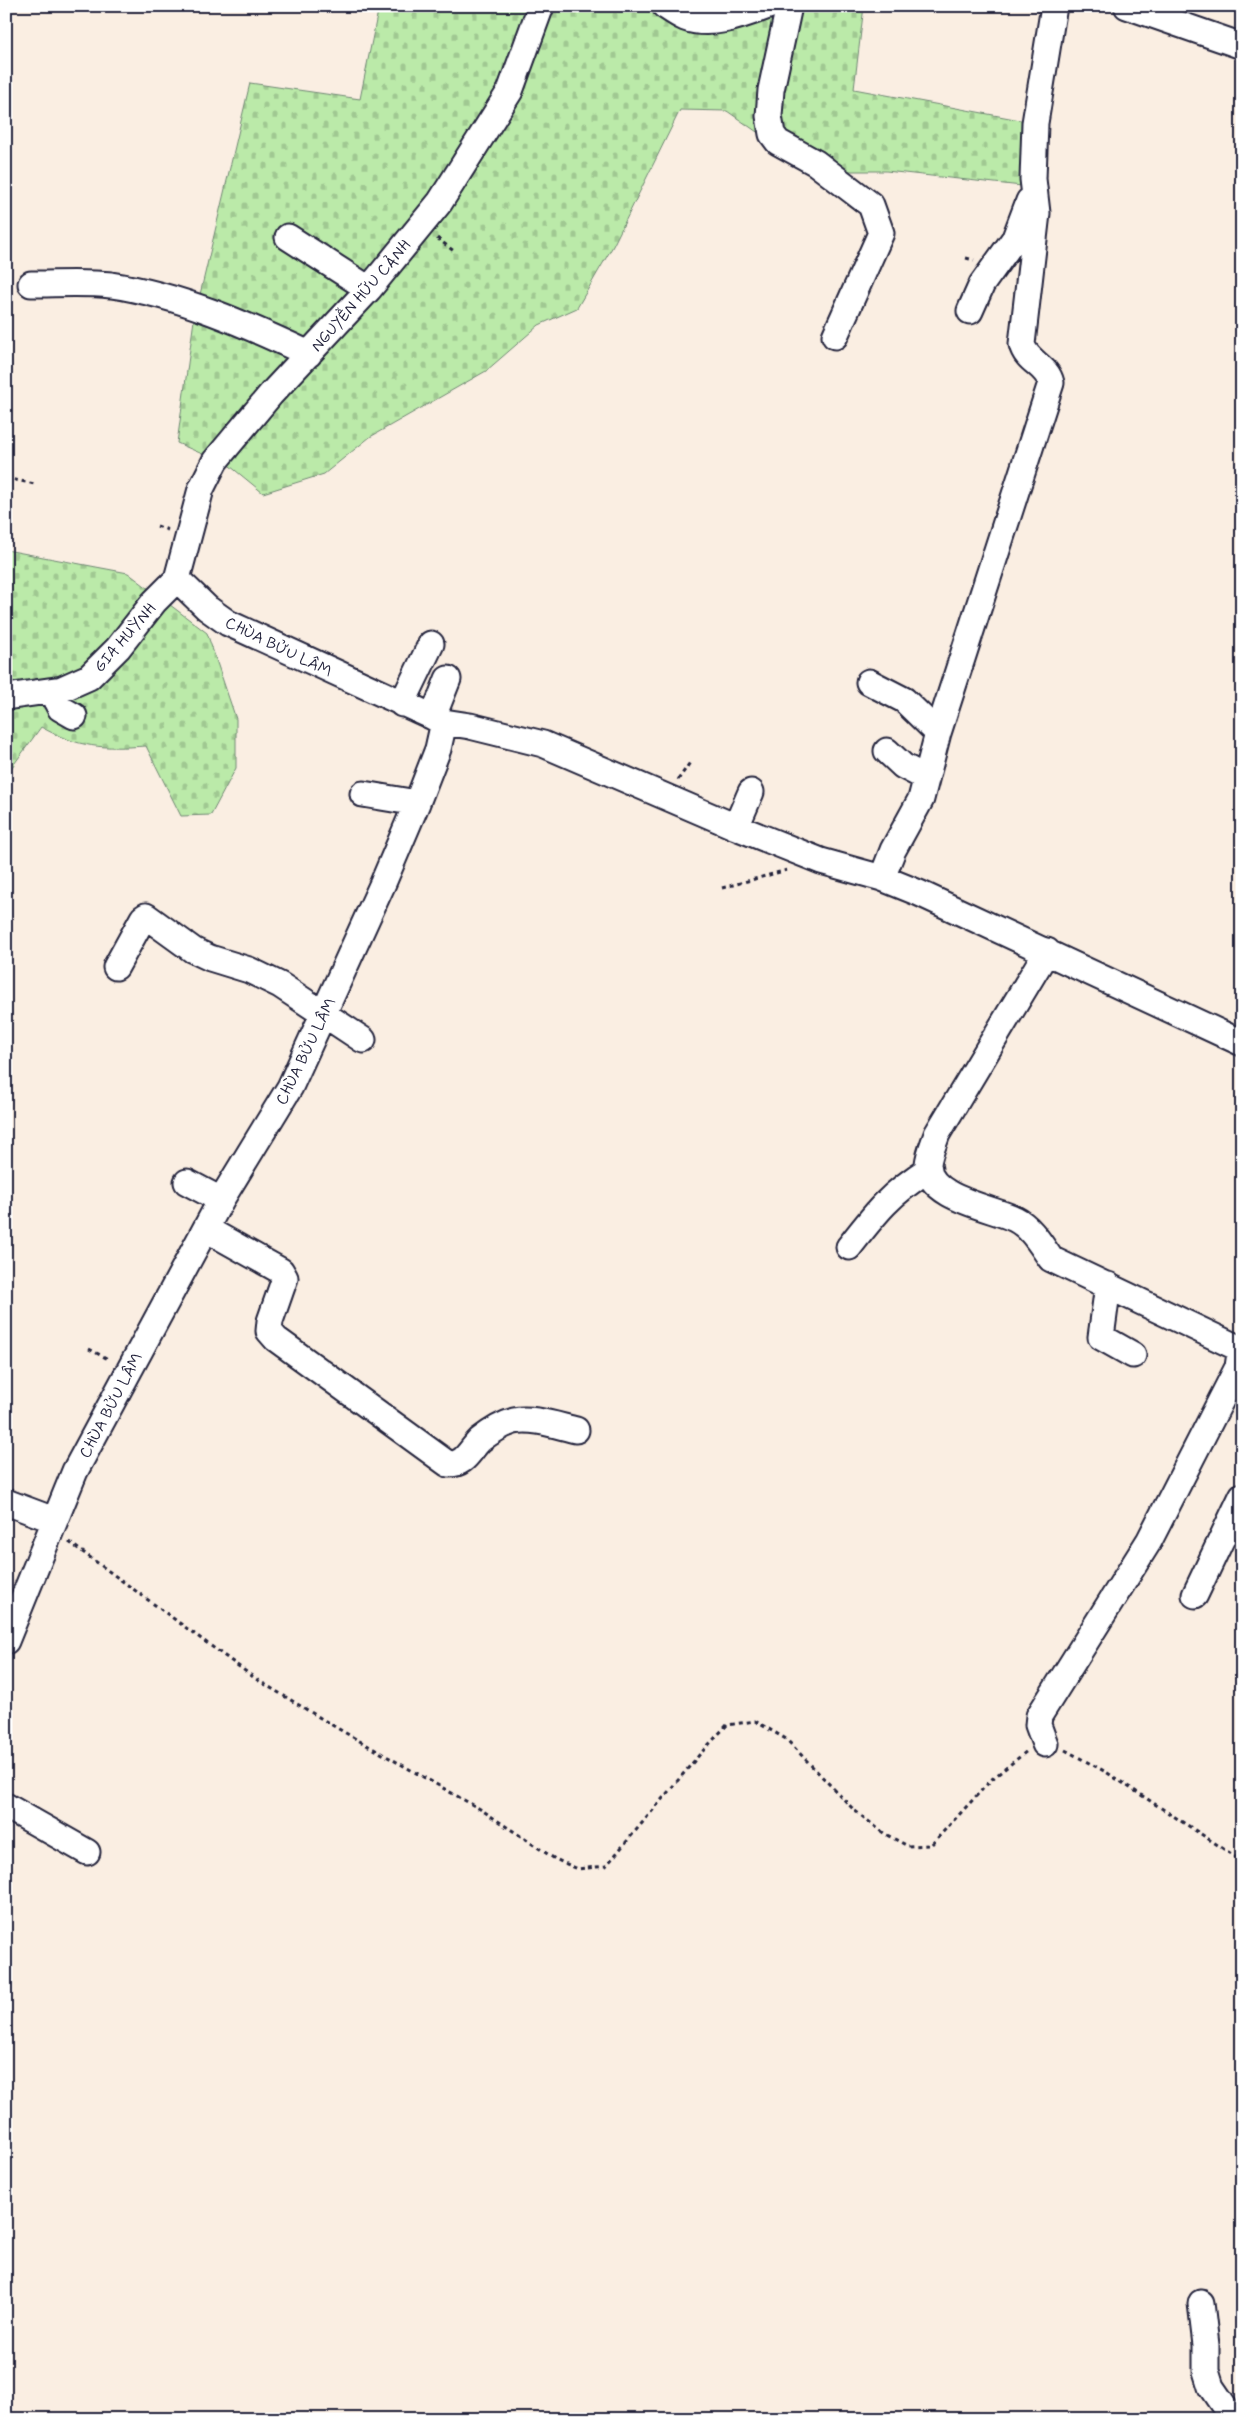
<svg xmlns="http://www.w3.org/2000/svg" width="1248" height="2425" font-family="Mynerve,sans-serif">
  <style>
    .cemetery { fill: url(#cemetery-stones); stroke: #6e8672 }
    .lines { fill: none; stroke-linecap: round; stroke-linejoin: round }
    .minor-casing { stroke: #22223b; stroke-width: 29 }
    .path { stroke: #22223b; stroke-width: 3; stroke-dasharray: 4 4; stroke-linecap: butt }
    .minor { stroke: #fff; stroke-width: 25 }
    .labels { text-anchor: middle; stroke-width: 4; stroke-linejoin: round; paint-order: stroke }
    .street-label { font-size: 16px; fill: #22223b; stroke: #fff }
  </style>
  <defs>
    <pattern id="cemetery-stones" width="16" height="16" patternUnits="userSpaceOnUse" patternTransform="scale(1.25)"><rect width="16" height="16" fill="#bbeaa9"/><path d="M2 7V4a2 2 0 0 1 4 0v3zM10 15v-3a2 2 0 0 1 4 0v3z" fill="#a0c892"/></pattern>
  </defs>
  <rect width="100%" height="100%" fill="#faeee2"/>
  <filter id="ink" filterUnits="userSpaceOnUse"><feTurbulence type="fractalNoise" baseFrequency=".02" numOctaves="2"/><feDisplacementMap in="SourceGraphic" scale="10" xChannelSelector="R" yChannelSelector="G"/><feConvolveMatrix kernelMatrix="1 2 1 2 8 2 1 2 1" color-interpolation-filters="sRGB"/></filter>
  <g filter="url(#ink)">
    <!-- cemetery -->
    <path class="cemetery" d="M379,6H864L854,89L1031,122L1040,188L886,171H813L727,111L680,110L613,246L577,308L539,325L486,371L370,437L324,474L263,493L230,466L177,443L194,320L250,83L360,99Z
      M6,550L128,573L207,633L236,719V768L211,815L181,816L146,746C103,749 79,748 41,727L12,767L6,769Z"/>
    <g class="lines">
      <defs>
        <path id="minor" d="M665,6C671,10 678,15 685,18C711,28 744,15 768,6
          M789,6L771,90L769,116L772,134L778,142L816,163L871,205L881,233L835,336
          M1127,6L1242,46
          M288,237L369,289
          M31,284C57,284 86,282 111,285C180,295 247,325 309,354
          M970,311L982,284L1015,238L1029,201
          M869,682L904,700L938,733
          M51,691L60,708L74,716
          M6,697L62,689L89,677L118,648L154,602L177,579L201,489L215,461L271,394L369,289L440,202L510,91L541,6
          M402,704L431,644
          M433,717L448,679
          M444,722L470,726L543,744L736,827L821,861L882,878L919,893L1242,1043
          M887,751L903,766L926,778
          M363,794L417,803
          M736,827L751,792
          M882,878L893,850L921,799L938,733L1051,383C1047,365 1026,362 1022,344L1037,213L1033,179L1035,123L1054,6
          M116,967L143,918L146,916L193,950L210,958L249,970L280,985L363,1040
          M187,1182L221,1200
          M206,1229L281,1271L285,1278L270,1321L269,1331L276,1339L448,1464C465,1465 469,1451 480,1440C489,1433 503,1424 514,1421C533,1417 558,1426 576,1430
          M849,1247C877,1211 890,1194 929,1169
          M1108,1285L1101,1337L1133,1355
          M6,1502L54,1520
          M1195,1595L1242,1496
          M6,1641L75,1471L221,1200L290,1087L383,883L417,803L438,749L444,722L228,623L207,608L177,579
          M1045,1744L1038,1725L1039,1716L1149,1541L1238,1367L1240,1353L1234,1346L1051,1259C1041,1245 1031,1227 1015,1219C993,1208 926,1198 928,1164C929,1154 934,1143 937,1134L1047,951
          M6,1806L87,1852
          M1201,2303L1206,2345V2371L1211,2387L1233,2419"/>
      </defs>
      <!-- minor casing -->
      <use href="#minor" class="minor-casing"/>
      <!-- path -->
      <path class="path" d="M437,238L455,252
        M966,258L974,260
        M6,478L35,484
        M157,526L168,530
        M678,780L691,761
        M722,888L787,870
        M89,1349L110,1360
        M69,1542L256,1679L342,1731L480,1809L555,1859L578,1869L606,1866L700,1754L727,1725L755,1721L786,1739L854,1810L885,1834L908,1846L931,1845L992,1779L1027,1751
        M1065,1750L1106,1772L1236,1857H1242"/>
      <!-- minor -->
      <use href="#minor" class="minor"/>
    </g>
  </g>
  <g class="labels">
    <!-- street labels -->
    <g class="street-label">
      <text transform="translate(360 295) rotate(-49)" y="6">NGUYỄN HỮU CẢNH</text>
      <text transform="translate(124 637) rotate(-49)" y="6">GIA HUỲNH</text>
      <text transform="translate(279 646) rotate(26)" y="6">CHÙA BỬU LÂM</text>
      <text transform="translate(305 1051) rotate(-64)" y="6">CHÙA BỬU LÂM</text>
      <text transform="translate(110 1405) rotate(-62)" y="6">CHÙA BỬU LÂM</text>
    </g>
  </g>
  <!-- margin -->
  <rect width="1248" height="2425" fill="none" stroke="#fff" stroke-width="25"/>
  <rect x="12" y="12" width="1223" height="2400" fill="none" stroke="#22223b" stroke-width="2" filter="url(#ink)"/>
</svg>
